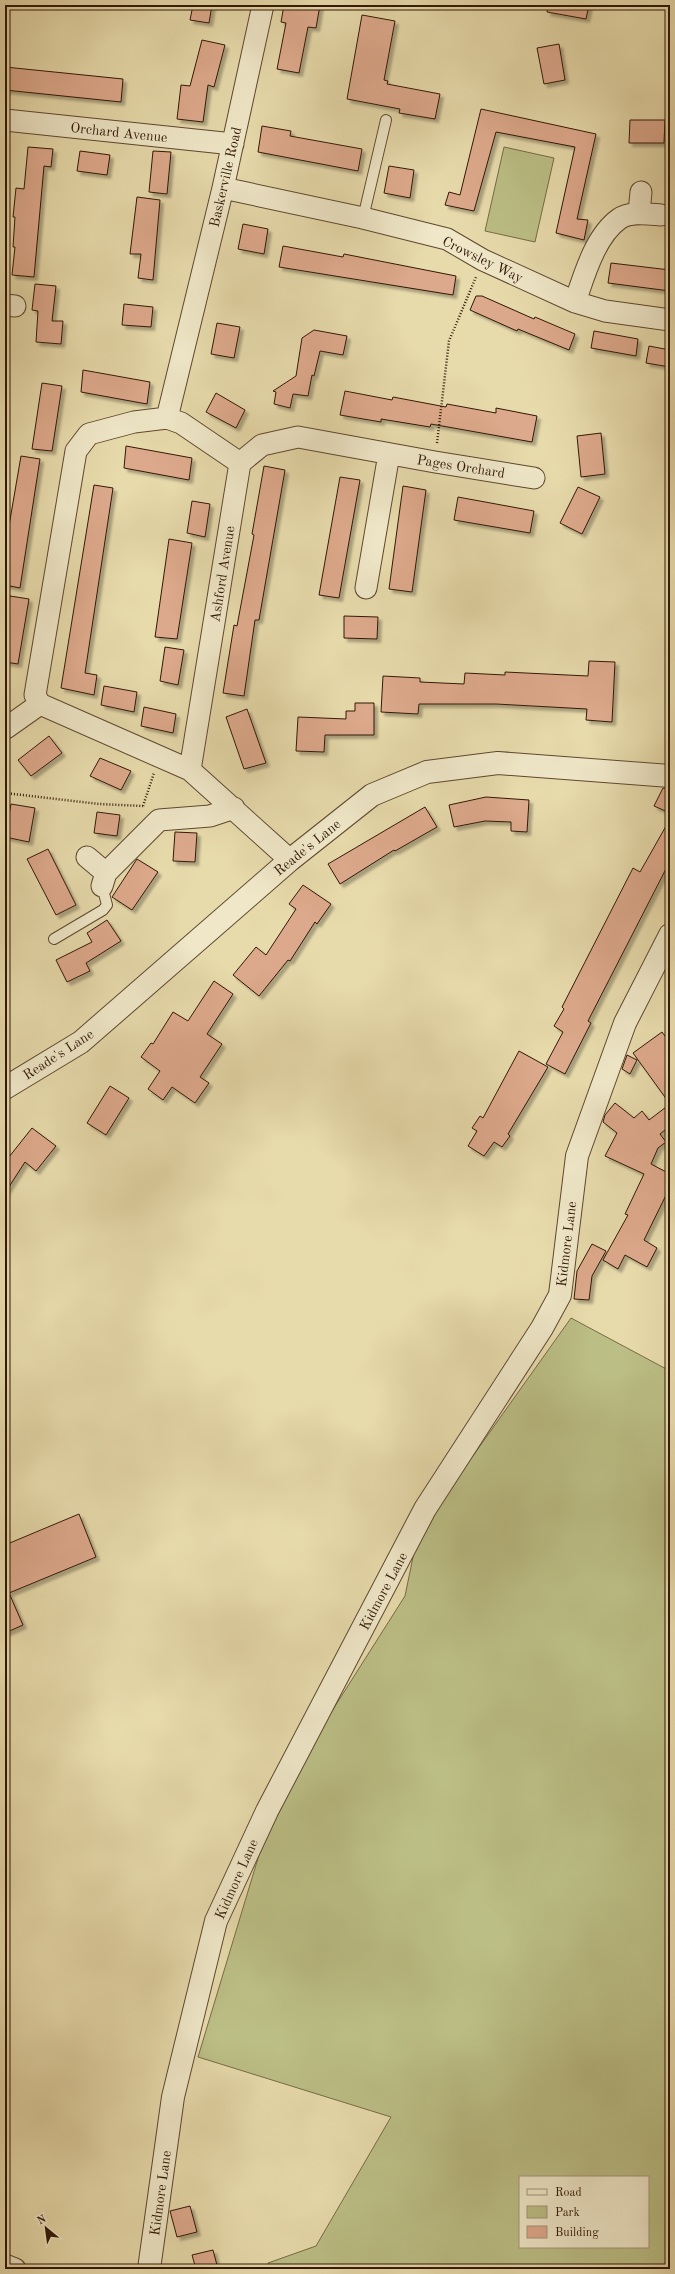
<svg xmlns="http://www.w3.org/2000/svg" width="675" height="2274" font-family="'Old Standard TT',serif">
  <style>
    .green { fill: #bbbe85; stroke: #766b46; fill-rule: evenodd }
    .building { fill: #dda98c; stroke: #311806; filter: url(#shadow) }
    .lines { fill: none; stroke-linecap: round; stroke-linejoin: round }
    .service-casing { stroke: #5e482f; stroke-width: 12 }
    .minor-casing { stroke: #5e482f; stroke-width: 23 }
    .tertiary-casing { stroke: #5e482f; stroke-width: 24 }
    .path { stroke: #311806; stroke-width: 2.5; stroke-dasharray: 1 2; stroke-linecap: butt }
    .service { stroke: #efe7c8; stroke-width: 10 }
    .minor { stroke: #efe7c8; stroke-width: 21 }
    .tertiary { stroke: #efe7c8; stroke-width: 22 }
    .labels { text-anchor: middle; stroke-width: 3; stroke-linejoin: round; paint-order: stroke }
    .street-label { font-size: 14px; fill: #311806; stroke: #efe7c8 }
  </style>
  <defs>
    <filter id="shadow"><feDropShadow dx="3.5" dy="3.5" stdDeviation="1" flood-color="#0004"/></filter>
  </defs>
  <rect width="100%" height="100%" fill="#e7daab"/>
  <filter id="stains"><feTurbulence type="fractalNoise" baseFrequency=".005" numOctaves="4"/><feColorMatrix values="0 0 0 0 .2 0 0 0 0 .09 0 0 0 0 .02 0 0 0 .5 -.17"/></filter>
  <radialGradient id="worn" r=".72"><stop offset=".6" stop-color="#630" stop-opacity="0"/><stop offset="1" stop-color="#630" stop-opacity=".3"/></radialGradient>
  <!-- green -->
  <path class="green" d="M504,147L554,158L535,242L485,231Z
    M571,1318L670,1371V2269H269L268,2263L316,2246L391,2117L198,2057L259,1855L311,1744L405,1596L418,1533ZM520,2177H648V2247H520Z"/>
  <!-- building -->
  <path class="building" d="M193,5H212L209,23L190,20Z
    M284,5H320L316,28L308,27L299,73L277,69L286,23L281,22Z
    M548,5H589L586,19L547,12Z
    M362,15L395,21L384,80L388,81L387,84L440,94L435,119L399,113L400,109L347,99Z
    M202,40L225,45L214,87L208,85L203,122L177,119L181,85L190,86Z
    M559,44L565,80L544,84L537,48Z
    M5,67L123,79L121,102L5,90Z
    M481,109L596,134L577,219L588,220L584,240L556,233L575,147L496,132L474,211L445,205L449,192L460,195Z
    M630,120H665L664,143H629Z
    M262,126L291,131L290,136L362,149L358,171L258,152Z
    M28,147L53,149L51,167L44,166L34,277L12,275L15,247H13L15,217H13L16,188L24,189Z
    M80,151L110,155L107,175L77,171Z
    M153,151L171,152L167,194L149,192Z
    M389,166L414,170L410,198L384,193Z
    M137,197L160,200L153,280L138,278L141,254H130Z
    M243,224L268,229L264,254L238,249Z
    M283,246L343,257L344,254L456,276L453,295L279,267Z
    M611,263L670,270V291L608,283Z
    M35,284L56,286L52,321H63L61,344L36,342L38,311L32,310Z
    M476,296H482L534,319L535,317L575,334L569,350L518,329L517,331L470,310Z
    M124,304L153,307L151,327L122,325Z
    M217,323L240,327L234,358L211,354Z
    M314,330L347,336L343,355L320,351L314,376L312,375L308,396L293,394L290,408L274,404L276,392L273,391L296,376L302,338Z
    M594,331L638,339L636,356L591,348Z
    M649,346L670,350V367L646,363Z
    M83,370L150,382L147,404L81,392Z
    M42,383L62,386L52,451L32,449Z
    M345,391L392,400L393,397L446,407L447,404L496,413V408L537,416L532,442L431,424L430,427L381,419V422L340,415Z
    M216,393L245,410L236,428L206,412Z
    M601,433L605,474L581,477L577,436Z
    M126,446L192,458L189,480L124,468Z
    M21,456L40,459L20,588L5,585V549Z
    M264,466L285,470L259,620H255L244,696L223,693L234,625L237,626L254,535L252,534Z
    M340,477L360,480L339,598L319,595Z
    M94,485L113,488L85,673L97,675L94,695L61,688Z
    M403,486L426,490L412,592L389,589Z
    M578,487L600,497L582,534L560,523Z
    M458,497L534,511L530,533L454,520Z
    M192,501L210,504L205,537L187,533Z
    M169,539L192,543L177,639L155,637Z
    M10,596L29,599L18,664L5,662V621Z
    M344,616L378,617L377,639L344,638Z
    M165,647L184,650L178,685L160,681Z
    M589,661L615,662L612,722L586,720L587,709L496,704H419L418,714L381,712L383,676L420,678V682L464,684L465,673L505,675V672L588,676Z
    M104,686L137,692L134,712L101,705Z
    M355,703H374V735H325L324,752L296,751L298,717L346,719V711H355Z
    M144,707L176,714L173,733L141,726Z
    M247,709L266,763L244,769L226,717Z
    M49,736L62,753L31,776L18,760Z
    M100,758L131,771L121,790L90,776Z
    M663,788H670V813L654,806Z
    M486,797L529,800L527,832L511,831V822L485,821L454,827L449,805Z
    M11,804L35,808L29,842L5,837Z
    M425,807L437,827L395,851L394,850L340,884L328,864Z
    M97,812L120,815L117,836L94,833Z
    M670,819V861L588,1021L591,1023L565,1074L546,1064L563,1032L554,1026L564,1009L562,1007L633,868L640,872Z
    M175,832L197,833L195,862L173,861Z
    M48,849L76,905L56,915L27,859Z
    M137,859L158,872L132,910L112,897Z
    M303,885L331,904L317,924L315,922L290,961L288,960L259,996L233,975L256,947L266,955L296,909L289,904Z
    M107,920L121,941L86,963L90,971L67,982L56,960L92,942L87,933Z
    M214,981L233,994L207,1034L222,1044L200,1077L209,1083L195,1103L172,1087L163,1100L148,1089L160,1071L141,1057L151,1043L153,1044L173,1012L188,1021Z
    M662,1032L670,1043V1104L633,1053Z
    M519,1051L548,1067L508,1134L510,1136L502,1147L494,1142L484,1156L468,1146L477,1131L472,1128L480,1116L483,1118Z
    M627,1055L637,1060L630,1074L622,1069Z
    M110,1086L129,1098L106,1135L87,1123Z
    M615,1103L634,1118L642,1111L649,1120L670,1104V1126L660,1134L666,1142L658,1148L651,1164L670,1174V1187L644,1240L657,1248L647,1267L625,1255L618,1269L603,1260L628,1215L625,1214L644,1174L605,1156L617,1133L603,1122L605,1115Z
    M32,1128L56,1146L36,1171L25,1162L5,1193V1162Z
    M592,1244L606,1251L592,1276L589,1300L574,1299L577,1271Z
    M79,1514L96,1557L9,1593L23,1625L5,1633V1545Z
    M190,2206L197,2232L177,2237L170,2211Z
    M213,2250L218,2269H196L192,2255Z"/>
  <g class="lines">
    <defs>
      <path id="service" d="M363,218L386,120
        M54,939L103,910L107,905L102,886"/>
      <path id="minor" d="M5,120L233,144
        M223,188L363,218L447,239L483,260L575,302L605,311L670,320
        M639,213L641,192
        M575,302C584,276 595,236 619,219C630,211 648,214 661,215
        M5,305L15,306
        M167,418L223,188L263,5
        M240,463L262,445L298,437L435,462L534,478
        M366,588L389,454
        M40,704L35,695L76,451L89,434L134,422L167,418L181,423L240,463
        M6,728L40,704L190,770L290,860
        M190,770L240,463
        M87,857L106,873
        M102,886L106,873L159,820L210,816L234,808
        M5,2265L15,2269"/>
      <path id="tertiary" d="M5,1088L81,1042L290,860L372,795L427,772L498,763L670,776
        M149,2269L173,2097L216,1921L267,1811L425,1509L542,1328L560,1295L577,1156L625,1023L670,935"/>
    </defs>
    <!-- service casing -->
    <use href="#service" class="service-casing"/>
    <!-- minor casing -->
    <use href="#minor" class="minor-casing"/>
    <!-- tertiary casing -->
    <use href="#tertiary" class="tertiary-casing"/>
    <!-- path -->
    <path class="path" d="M437,443L449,341L476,277
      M5,793L99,804L143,806
      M143,806L154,773"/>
    <!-- service -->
    <use href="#service" class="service"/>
    <!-- minor -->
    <use href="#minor" class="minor"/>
    <!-- tertiary -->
    <use href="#tertiary" class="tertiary"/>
  </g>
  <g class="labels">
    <!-- street labels -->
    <g class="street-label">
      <text transform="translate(119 132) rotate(6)" y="5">Orchard Avenue</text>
      <text transform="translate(225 177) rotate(-77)" y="5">Baskerville Road</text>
      <text transform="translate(483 259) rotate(26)" y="5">Crowsley Way</text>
      <text transform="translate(461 466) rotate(9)" y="5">Pages Orchard</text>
      <text transform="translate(222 574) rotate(-81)" y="5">Ashford Avenue</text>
      <text transform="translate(307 847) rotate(-39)" y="5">Reade's Lane</text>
      <text transform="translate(58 1054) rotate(-33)" y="5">Reade's Lane</text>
      <text transform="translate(566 1244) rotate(-83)" y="5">Kidmore Lane</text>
      <text transform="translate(383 1591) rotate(-62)" y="5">Kidmore Lane</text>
      <text transform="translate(236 1879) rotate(-66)" y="5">Kidmore Lane</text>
      <text transform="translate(160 2193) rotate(-82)" y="5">Kidmore Lane</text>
    </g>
  </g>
  <!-- margin -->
  <rect width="675" height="2274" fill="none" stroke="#e7daab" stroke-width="20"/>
  <rect x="6" y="6" width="663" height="2262" fill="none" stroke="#311806" stroke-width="2"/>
  <rect x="10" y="10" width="655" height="2254" fill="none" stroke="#311806"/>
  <!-- legend -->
  <rect x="519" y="2176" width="130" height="72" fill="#efe7c8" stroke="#a3947a"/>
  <rect x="527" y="2189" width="20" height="6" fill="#efe7c8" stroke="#a3947a"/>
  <text x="555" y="2196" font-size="12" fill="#311806">Road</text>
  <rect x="527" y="2206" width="20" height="12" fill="#bbbe85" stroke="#a3947a"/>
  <text x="555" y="2216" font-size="12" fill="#311806">Park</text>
  <rect x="527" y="2226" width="20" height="12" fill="#dda98c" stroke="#a3947a"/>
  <text x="555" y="2236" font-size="12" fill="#311806">Building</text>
  <!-- north arrow -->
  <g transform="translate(46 2228) rotate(331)" stroke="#efe7c8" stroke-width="3" paint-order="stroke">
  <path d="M0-3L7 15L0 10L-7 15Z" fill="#311806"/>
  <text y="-6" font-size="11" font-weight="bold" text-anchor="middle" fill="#311806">N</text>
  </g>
  <rect width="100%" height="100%" filter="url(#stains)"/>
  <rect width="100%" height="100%" fill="url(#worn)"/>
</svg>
